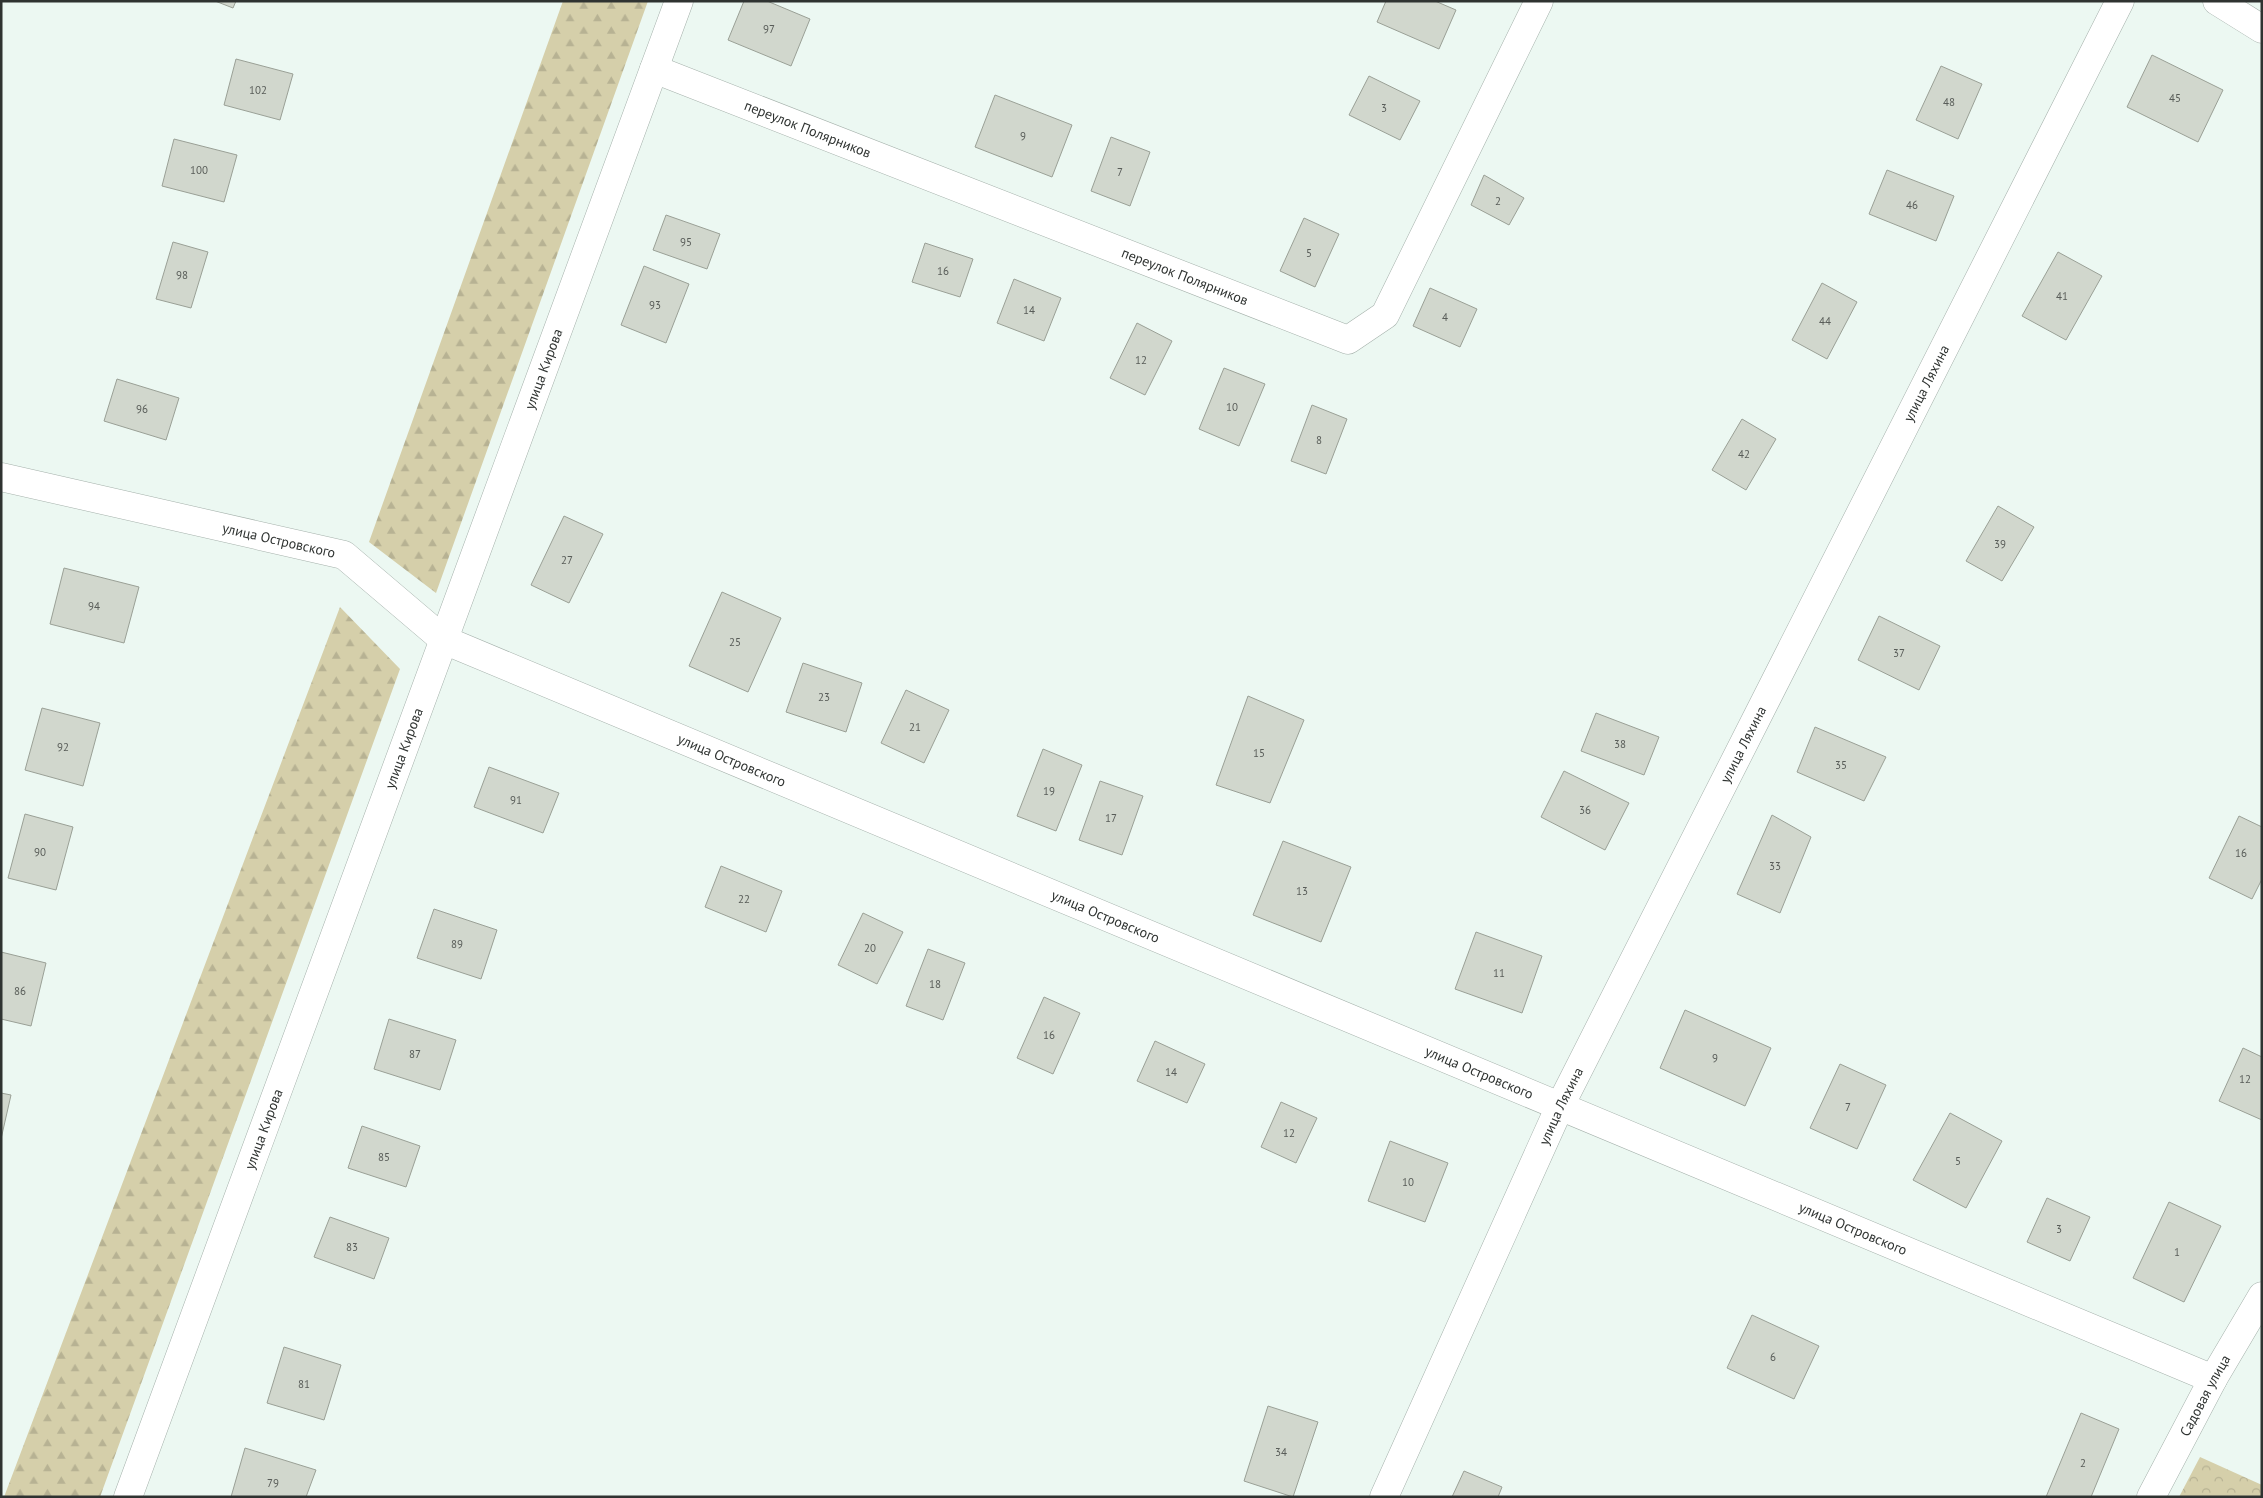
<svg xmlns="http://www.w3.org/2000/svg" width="2263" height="1498" font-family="'PT Sans',sans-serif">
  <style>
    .forest { fill: url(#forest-firs) }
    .park { fill: url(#park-crowns) }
    .building { fill: #d1d7cd; stroke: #9aa096 }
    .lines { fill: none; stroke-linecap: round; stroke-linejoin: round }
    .minor-casing { stroke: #a5b1ab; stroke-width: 29 }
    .tertiary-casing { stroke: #a5b1ab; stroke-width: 29 }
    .secondary-casing { stroke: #a5b1ab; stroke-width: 29 }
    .minor { stroke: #fff; stroke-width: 28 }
    .tertiary { stroke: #fff; stroke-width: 28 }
    .secondary { stroke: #fff; stroke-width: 28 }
    .labels { text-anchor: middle; stroke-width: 5; stroke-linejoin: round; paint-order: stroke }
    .number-label { font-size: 11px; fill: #585c58 }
    .street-label { font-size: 14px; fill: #2f3331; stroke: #fff }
  </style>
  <defs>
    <pattern id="forest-firs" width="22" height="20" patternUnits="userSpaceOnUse" patternTransform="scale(1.25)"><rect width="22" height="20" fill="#d5cfaa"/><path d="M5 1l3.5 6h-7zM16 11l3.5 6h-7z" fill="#b7b293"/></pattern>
    <pattern id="park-crowns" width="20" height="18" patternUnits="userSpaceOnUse" patternTransform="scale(1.25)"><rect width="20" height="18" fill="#d5cfaa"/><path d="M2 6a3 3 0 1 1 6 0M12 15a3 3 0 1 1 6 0" fill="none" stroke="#b7b293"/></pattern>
  </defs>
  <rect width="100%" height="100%" fill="#ecf8f2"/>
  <!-- forest -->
  <path class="forest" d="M563,1H648L436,593L369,542Z
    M340,607L400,669L100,1497H4Z"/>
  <!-- park -->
  <path class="park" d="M2200,1457L2262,1485V1497H2179Z"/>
  <!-- building -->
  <path class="building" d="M215,1H236L233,8Z
    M744,1H767L810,19L791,66L728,40Z
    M1386,1H1435L1456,10L1439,49L1377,22Z
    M2152,55L2223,90L2198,142L2127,107Z
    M236,59L293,74L280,120L224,105Z
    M1941,66L1982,84L1958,139L1916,120Z
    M1369,76L1420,101L1400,140L1349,115Z
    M995,95L1072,125L1052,177L975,147Z
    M1111,137L1150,152L1130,206L1091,191Z
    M174,139L237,155L224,202L162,186Z
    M1887,170L1954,196L1936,241L1869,214Z
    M1484,175L1524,198L1509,225L1471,205Z
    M666,215L720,234L707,269L653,250Z
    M1304,218L1339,234L1315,287L1280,271Z
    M173,242L208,252L191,308L156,299Z
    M925,243L973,259L960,297L912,282Z
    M2058,252L2102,276L2066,340L2022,316Z
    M644,266L689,284L666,343L621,325Z
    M1014,279L1061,298L1044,341L997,323Z
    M1822,283L1857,302L1827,359L1792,340Z
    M1430,288L1477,309L1460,347L1413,326Z
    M1137,323L1172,341L1145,395L1110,378Z
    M1224,368L1265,384L1239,446L1199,429Z
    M117,379L179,398L166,440L104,421Z
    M1312,405L1347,419L1326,474L1291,461Z
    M1742,419L1776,439L1746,490L1712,470Z
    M1998,506L2034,527L2002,581L1966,561Z
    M564,516L603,534L569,603L531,585Z
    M64,568L139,587L124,643L50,624Z
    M722,592L781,618L748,692L689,666Z
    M1879,616L1940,646L1919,690L1858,660Z
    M803,663L862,683L846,732L786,712Z
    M906,690L949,710L924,763L881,743Z
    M1248,696L1304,720L1270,803L1216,785Z
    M42,708L100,723L83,786L25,770Z
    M1596,713L1659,737L1644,775L1581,751Z
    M1815,727L1886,757L1864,801L1797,772Z
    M1043,749L1082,765L1056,831L1017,816Z
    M489,767L559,793L543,833L474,807Z
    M1564,771L1629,803L1605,850L1541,817Z
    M1100,781L1143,796L1122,855L1079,840Z
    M25,814L73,827L56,890L8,878Z
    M1772,815L1811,837L1780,913L1737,894Z
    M2239,816L2262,827V879L2252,899L2209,878Z
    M1283,841L1351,867L1321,942L1253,915Z
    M721,866L782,891L766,932L705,907Z
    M434,909L497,930L481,979L417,958Z
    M863,913L903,932L877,984L838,965Z
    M1476,932L1542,956L1522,1013L1455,989Z
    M928,949L965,963L943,1020L906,1006Z
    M1,952L46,963L31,1026L1,1019Z
    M1044,997L1080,1013L1053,1074L1017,1058Z
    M1685,1010L1771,1048L1745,1106L1660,1068Z
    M389,1019L456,1040L440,1090L374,1069Z
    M1155,1041L1205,1064L1187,1103L1137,1081Z
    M2243,1048L2262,1057V1120L2219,1101Z
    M1840,1064L1886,1085L1857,1149L1810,1128Z
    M1,1093L11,1095L1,1139Z
    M1281,1102L1317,1118L1296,1163L1261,1147Z
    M1950,1113L2002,1141L1966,1208L1913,1180Z
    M362,1126L420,1146L406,1187L348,1168Z
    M1390,1141L1448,1163L1425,1222L1368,1201Z
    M2047,1198L2090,1217L2070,1261L2027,1242Z
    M2169,1202L2221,1226L2184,1302L2133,1278Z
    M330,1217L389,1238L374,1279L314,1257Z
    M1752,1315L1819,1346L1794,1399L1727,1368Z
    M284,1347L341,1365L324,1420L267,1403Z
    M1268,1406L1318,1422L1293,1497L1244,1481Z
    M2081,1413L2119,1429L2091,1497H2046Z
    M245,1448L316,1470L306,1497H231Z
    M1464,1471L1502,1487L1498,1497H1452Z"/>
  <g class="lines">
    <defs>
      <g id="minor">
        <path id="s1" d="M654,69L1348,340L1385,315L1539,1"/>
        <path id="s2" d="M1,477L344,555L444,640L2213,1379"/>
        <path id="s3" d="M1384,1497L1560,1106L2120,1"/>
      </g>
      <g id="tertiary">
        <path d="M2217,1L2262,29"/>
        <path id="s4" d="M2151,1497L2213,1379L2262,1296"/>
      </g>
      <g id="secondary">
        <path id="s5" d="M128,1497L679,1"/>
      </g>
    </defs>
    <!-- minor casing -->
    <use href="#minor" class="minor-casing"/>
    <!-- tertiary casing -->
    <use href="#tertiary" class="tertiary-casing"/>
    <!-- secondary casing -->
    <use href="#secondary" class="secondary-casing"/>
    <!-- minor -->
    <use href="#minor" class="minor"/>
    <!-- tertiary -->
    <use href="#tertiary" class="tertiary"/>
    <!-- secondary -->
    <use href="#secondary" class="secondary"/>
  </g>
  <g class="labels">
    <!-- number labels -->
    <g class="number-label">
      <text x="769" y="33">97</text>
      <text x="258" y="94">102</text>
      <text x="2175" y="102">45</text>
      <text x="1949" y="106">48</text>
      <text x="1384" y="112">3</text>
      <text x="1023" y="140">9</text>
      <text x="199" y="174">100</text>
      <text x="1120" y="176">7</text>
      <text x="1498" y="205">2</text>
      <text x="1912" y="209">46</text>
      <text x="686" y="246">95</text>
      <text x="1309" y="257">5</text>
      <text x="943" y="275">16</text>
      <text x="182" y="279">98</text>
      <text x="2062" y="300">41</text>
      <text x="655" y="309">93</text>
      <text x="1029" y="314">14</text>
      <text x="1445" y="321">4</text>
      <text x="1825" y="325">44</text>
      <text x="1141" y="364">12</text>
      <text x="1232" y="411">10</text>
      <text x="142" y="413">96</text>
      <text x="1319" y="444">8</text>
      <text x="1744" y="458">42</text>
      <text x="2000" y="548">39</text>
      <text x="567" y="564">27</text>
      <text x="94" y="610">94</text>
      <text x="735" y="646">25</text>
      <text x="1899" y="657">37</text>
      <text x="824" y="701">23</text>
      <text x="915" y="731">21</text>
      <text x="1620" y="748">38</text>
      <text x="63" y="751">92</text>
      <text x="1259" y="757">15</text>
      <text x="1841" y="769">35</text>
      <text x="1049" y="795">19</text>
      <text x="516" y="804">91</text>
      <text x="1585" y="814">36</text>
      <text x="1111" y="822">17</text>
      <text x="40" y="856">90</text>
      <text x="2241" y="857">16</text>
      <text x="1775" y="870">33</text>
      <text x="1302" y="895">13</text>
      <text x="744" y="903">22</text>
      <text x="457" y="948">89</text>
      <text x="870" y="952">20</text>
      <text x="1499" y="977">11</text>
      <text x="935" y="988">18</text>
      <text x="20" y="995">86</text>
      <text x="1049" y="1039">16</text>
      <text x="415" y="1058">87</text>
      <text x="1715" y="1062">9</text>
      <text x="1171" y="1076">14</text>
      <text x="2245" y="1083">12</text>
      <text x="1848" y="1111">7</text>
      <text x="1289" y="1137">12</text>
      <text x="384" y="1161">85</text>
      <text x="1958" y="1165">5</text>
      <text x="1408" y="1186">10</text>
      <text x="2059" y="1233">3</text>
      <text x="352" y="1251">83</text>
      <text x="2177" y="1256">1</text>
      <text x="1773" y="1361">6</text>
      <text x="304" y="1388">81</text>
      <text x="1281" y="1456">34</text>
      <text x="2083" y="1467">2</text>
      <text x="273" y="1487">79</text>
    </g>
    <!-- street labels -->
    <g class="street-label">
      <text dy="5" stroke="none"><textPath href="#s1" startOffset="165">переулок Полярников</textPath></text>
      <text dy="5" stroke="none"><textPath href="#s1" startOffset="570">переулок Полярников</textPath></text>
      <text dy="5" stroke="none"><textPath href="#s5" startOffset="1202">улица Кирова</textPath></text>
      <text dy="5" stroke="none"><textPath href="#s3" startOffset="1239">улица Ляхина</textPath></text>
      <text dy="5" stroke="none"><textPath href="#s2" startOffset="285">улица Островского</textPath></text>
      <text dy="5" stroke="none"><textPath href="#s3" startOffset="834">улица Ляхина</textPath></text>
      <text dy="5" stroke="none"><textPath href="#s5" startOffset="798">улица Кирова</textPath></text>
      <text dy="5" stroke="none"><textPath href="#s2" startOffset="795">улица Островского</textPath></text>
      <text dy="5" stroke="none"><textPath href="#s2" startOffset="1200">улица Островского</textPath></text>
      <text dy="5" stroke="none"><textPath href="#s2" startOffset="1605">улица Островского</textPath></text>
      <text dy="5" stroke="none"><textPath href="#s3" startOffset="429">улица Ляхина</textPath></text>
      <text dy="5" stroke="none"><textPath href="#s5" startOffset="392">улица Кирова</textPath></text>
      <text dy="5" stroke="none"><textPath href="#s2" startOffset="2010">улица Островского</textPath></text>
      <text dy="5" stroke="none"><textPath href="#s4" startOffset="115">Садовая улица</textPath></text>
    </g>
  </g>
  <!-- border -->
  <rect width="2263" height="1498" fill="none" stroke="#2f3331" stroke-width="5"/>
</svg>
